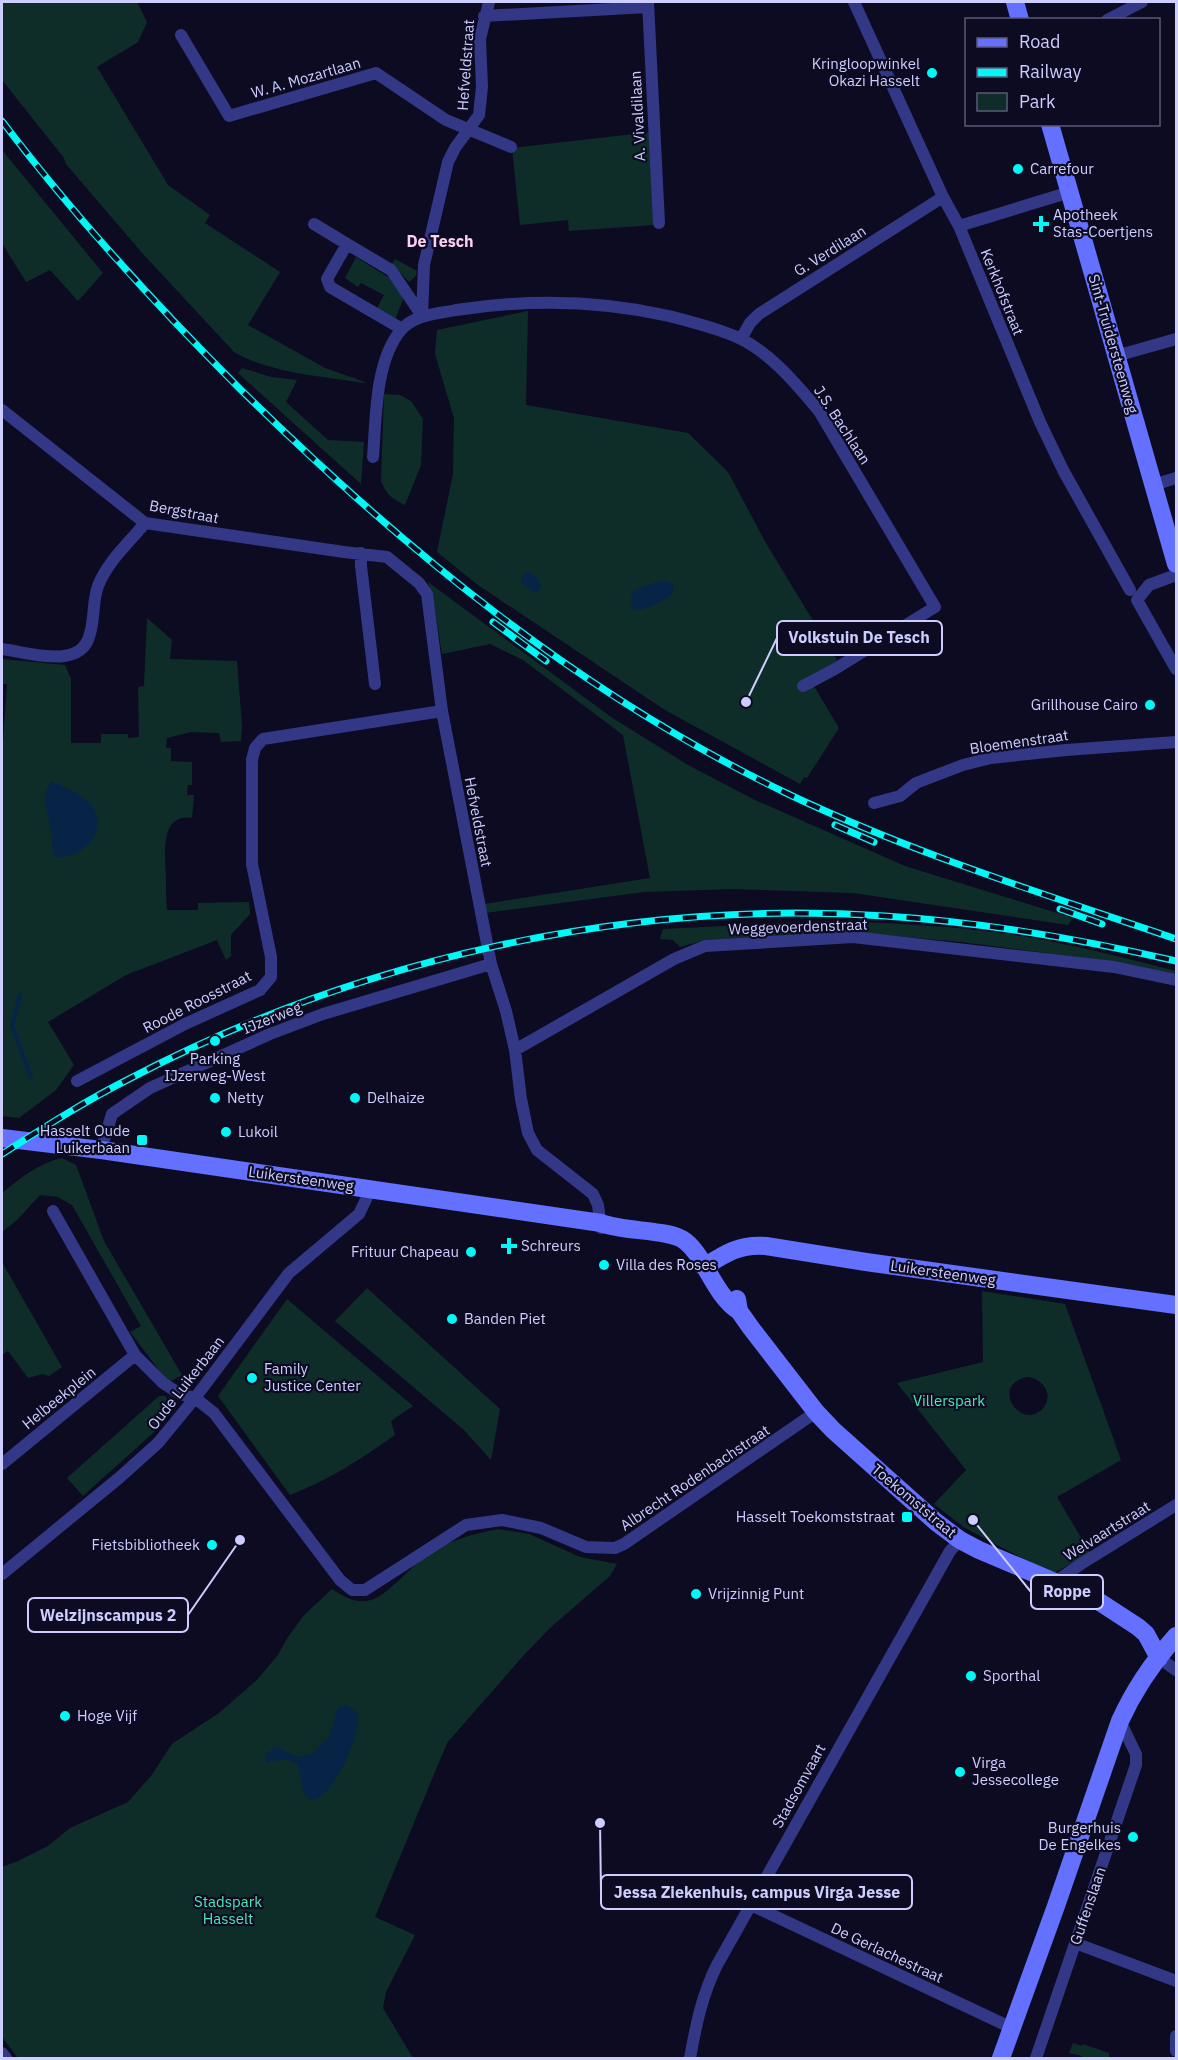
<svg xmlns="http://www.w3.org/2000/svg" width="1178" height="2060" font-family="'IBM Plex Sans',sans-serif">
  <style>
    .green { fill: #0e2d29; fill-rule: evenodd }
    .water { fill: #072446 }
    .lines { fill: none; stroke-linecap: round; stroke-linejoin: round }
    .stream { stroke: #072446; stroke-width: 4.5 }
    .street { stroke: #323786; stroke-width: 12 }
    .secondary { stroke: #6470ff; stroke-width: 18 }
    .rail-casing { stroke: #00f8f7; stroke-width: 7 }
    .rail { stroke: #0d0b22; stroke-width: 4.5; stroke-dasharray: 14; stroke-linecap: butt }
    .poi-dot { fill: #00f8f7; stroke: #0d0b22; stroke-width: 2 }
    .labels { text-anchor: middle; stroke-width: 4.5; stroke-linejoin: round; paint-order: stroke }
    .poi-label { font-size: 15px; fill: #cdcdff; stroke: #0d0b22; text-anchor: start }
    .street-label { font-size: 15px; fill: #cdcdff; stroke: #0d0b22 }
    .park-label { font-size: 15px; fill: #4deab3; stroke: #0d0b22 }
    .neighbourhood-label { font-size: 16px; font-weight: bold; fill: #ffcff2; stroke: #0d0b22 }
    .leader { fill: none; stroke: #cdcdff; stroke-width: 2 }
    .callout-dot { fill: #cdcdff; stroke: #0d0b22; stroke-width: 2 }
    .callout { fill: #0d0b22; stroke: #cdcdff; stroke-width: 2 }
    .callout-label { font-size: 16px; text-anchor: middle; font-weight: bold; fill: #cdcdff }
  </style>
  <rect width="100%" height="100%" fill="#0d0b22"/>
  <!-- green -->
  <path class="green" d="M2,2H137L147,22L138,42L97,67L168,185L210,215L205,223L280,272L248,325L325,368L365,382L364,383C322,376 270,373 234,352L144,255L66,164L64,158L2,80Z
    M651,132L654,225L569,231L568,220L520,225L512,148Z
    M2,150L103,273L78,301L50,270L26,282L2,243Z
    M356,257L388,277L404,297L395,320L376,310L384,295L361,283L358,287L345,278Z
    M395,259L417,271L416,276L409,282L392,264Z
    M528,311L526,405L688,433L728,472L767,545L837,660L814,686L839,728L807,778L804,777L800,784L665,710L478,585L437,552L453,474L454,418L435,354L437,330Z
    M242,368L271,377L297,380L286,402L328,440L364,442L361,484L238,373Z
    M384,394L400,395L411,401L423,419L421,465L405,505C392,499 386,494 381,481Z
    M428,582L611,717L688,765L755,800L905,866L1073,918L1068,925L853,893L732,889L644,892L485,913L484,904L650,878L623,735L523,660L490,644L442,654L434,603Z
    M147,618L172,640L170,659L237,661L242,726L241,741L221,742L219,733L191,732L167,738L166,748H171V761L192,762V785H188L187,795H194L192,818C159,813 165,857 166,877C166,888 166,899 167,910H198V903L249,902L250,914L231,935V956L226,960L217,940L126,975L48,1022L74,1065L56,1090L19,1118L2,1116V757L7,684H2V659L65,665L71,679V743H101V734H128V738L139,737L138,687L144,686Z
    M825,921C886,923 947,925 1007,934C1064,942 1121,957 1176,971V976L1109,961L961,942L851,932L705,940L680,947L673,940L660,939L663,929Z
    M62,1158L76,1165L104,1241L182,1375L171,1381L165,1378L130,1332L141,1326L72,1205L58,1197L40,1195L17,1220L2,1232V1193C20,1178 39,1163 62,1158Z
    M2,1262L62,1367L49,1376L42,1374L28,1378L8,1351L2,1355Z
    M367,1288L500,1409L491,1460L463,1429L335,1321Z
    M982,1291L1065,1304L1121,1460L1057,1497L1090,1553L1052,1574L965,1528L934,1504L966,1470L897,1383L983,1362ZM1027,1377C1042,1378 1054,1393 1044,1407C1023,1434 988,1385 1027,1377Z
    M287,1299L413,1406L391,1421L395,1435C361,1459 329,1480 290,1495L218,1396Z
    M159,1396H165L169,1402C168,1415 162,1423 153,1433L83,1496L67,1478Z
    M498,1529L529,1534L580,1557L617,1564L610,1576L550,1628L523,1656L447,1743L375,1917L415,1935L386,1992L383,2008L413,2058H18L2,2037V1867L18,1861L48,1846L70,1828L128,1802L151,1776L172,1744L219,1713L257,1680L278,1655L288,1637L304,1615L332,1589C344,1597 356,1604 371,1600C386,1596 408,1570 421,1560C445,1541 469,1535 498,1529Z
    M1073,2043L1082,2046L1083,2044L1109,2053V2058H1081L1082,2056L1069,2053Z"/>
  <!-- water -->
  <path class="water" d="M528,571C535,574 539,578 541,586L538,592H533L521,582L522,575Z
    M663,580L669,581L674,585L673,593C662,603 648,609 633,611L630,602L633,590Z
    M52,781C63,787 80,793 89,802C113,828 85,858 56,857C51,848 53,840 51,830C48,812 38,796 52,781Z
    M346,1705L357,1712C363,1731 337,1787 320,1797C318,1799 314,1799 311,1800C297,1790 304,1778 297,1764L284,1759L266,1763V1755L274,1747L279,1748L297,1757L311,1754L330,1735L336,1712L339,1707Z"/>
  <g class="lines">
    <!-- stream -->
    <path class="stream" d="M20,995L12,1026L31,1077"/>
    <!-- street -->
    <path class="street" d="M648,2L659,223
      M854,2L943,197L959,226L1040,422L1063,470L1130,590
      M484,16L648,7
      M1107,20L1142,2
      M181,35L229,116L376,73L446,120L511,147
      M314,224L347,244
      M959,226L1070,192
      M422,316L424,265L448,162L455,148L479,115L482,87L480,39L489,2
      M402,329L330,287L327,279L347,244L391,270L422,316
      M741,339L750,323L759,314L943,197
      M1116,356L1176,339
      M2,410L145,523L344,552L387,557L419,583L427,594L442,711L491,964L506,1011L515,1050L521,1099L528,1133L537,1150L593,1194L598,1205L601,1228
      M373,457C376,418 375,361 401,330C415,314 437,314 456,310C527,299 598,300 669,316C692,322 717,328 739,338C771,353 796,384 819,411L935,607L835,669L803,686
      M1153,485L1176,478
      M361,553V566L375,684
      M1176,575L1149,585L1137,600L1176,669
      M2,649C27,652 79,670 89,637C95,621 92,602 98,586C107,562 129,543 145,523
      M874,803L900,796L916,783L963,765L991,758L1066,750L1176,742
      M515,1050L674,959L705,946L853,937L1114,967L1176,980
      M77,1081L185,1024L260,990L271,977V957L252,864V760L255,748L263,739L442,711
      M101,1150L112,1114L150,1088L270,1034L323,1014L491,964
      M53,1211L135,1355L163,1383L180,1394L195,1398L214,1413L340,1580L352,1590H365L466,1525L502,1520L541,1528L586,1547L615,1548L624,1544L816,1412
      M2,1464L135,1355
      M2,1574L119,1478L158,1443L195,1398L289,1273L359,1214L371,1189
      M1054,1583L1081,1564L1176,1505
      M1159,1658L1176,1670
      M751,1905L1012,2028
      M1075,1943L1176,1981
      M1176,2036V2051
      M2,2053L6,2058
      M690,2058C696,2025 702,1995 717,1965L950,1551L960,1540
      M1036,2058L1136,1765V1754L1120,1721"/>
    <!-- secondary -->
    <path class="secondary" d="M1015,2L1020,20
      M1050,124L1176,564
      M2,1138L101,1150L601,1223C624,1232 664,1229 682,1239C704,1252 713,1295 739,1311
      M704,1267C726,1253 740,1244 766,1246L866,1262L1176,1305
      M737,1299L739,1311L751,1328L816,1412L833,1430L936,1522L960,1540L979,1550L1095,1599L1138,1627L1146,1634L1159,1658
      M1001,2058L1056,1906L1120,1721C1134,1690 1153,1662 1176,1636"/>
    <defs>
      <path id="rail" d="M2,121C74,216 155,304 240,389C402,548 580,694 786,793C912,853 1044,894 1176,939
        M493,622L546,661
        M835,825L874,842
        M1060,909L1102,924
        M2,1154C43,1128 85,1101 129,1079C358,959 626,899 885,916C983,922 1080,939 1176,961"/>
    </defs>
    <!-- rail casing -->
    <use href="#rail" class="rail-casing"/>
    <!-- rail -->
    <use href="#rail" class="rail"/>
  </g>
  <!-- markers -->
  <g class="poi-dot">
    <circle cx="932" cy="73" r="6"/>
    <circle cx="1018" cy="169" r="6"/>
    <path d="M1038 215h6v6h6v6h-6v6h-6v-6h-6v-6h6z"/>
    <circle cx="1150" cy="705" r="6"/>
    <circle cx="215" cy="1041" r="6"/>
    <circle cx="215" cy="1098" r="6"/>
    <circle cx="355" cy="1098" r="6"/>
    <circle cx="226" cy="1132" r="6"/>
    <rect x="136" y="1134" width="12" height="12" rx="3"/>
    <path d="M506 1237h6v6h6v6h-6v6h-6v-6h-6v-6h6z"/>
    <circle cx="471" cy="1252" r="6"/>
    <circle cx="604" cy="1265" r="6"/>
    <circle cx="452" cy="1319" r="6"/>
    <circle cx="252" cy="1378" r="6"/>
    <rect x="901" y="1511" width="12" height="12" rx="3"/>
    <circle cx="212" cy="1545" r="6"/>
    <circle cx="696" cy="1594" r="6"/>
    <circle cx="971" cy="1676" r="6"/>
    <circle cx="65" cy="1716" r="6"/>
    <circle cx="960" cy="1772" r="6"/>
    <circle cx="1133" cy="1837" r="6"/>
  </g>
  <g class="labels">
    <!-- poi labels -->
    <g class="poi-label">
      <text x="920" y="69" text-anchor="end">Kringloopwinkel<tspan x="920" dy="17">Okazi Hasselt</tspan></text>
      <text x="1030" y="174">Carrefour</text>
      <text x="1053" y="220">Apotheek<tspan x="1053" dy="17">Stas-Coertjens</tspan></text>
      <text x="1138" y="710" text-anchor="end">Grillhouse Cairo</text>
      <text x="215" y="1064" text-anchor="middle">Parking<tspan x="215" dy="17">IJzerweg-West</tspan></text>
      <text x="227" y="1103">Netty</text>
      <text x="367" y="1103">Delhaize</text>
      <text x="130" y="1136" text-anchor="end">Hasselt Oude<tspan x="130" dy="17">Luikerbaan</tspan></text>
      <text x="238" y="1137">Lukoil</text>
      <text x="521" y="1251">Schreurs</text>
      <text x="459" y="1257" text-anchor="end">Frituur Chapeau</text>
      <text x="616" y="1270">Villa des Roses</text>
      <text x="464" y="1324">Banden Piet</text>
      <text x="264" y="1374">Family<tspan x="264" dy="17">Justice Center</tspan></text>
      <text x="895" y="1522" text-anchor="end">Hasselt Toekomststraat</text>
      <text x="200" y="1550" text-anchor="end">Fietsbibliotheek</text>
      <text x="708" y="1599">Vrijzinnig Punt</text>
      <text x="983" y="1681">Sporthal</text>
      <text x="77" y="1721">Hoge Vijf</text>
      <text x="972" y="1768">Virga<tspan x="972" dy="17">Jessecollege</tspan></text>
      <text x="1121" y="1833" text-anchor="end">Burgerhuis<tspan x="1121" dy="17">De Engelkes</tspan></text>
    </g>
    <!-- street labels -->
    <g class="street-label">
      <text transform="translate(466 65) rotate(-86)" y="5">Hefveldstraat</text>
      <text transform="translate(306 78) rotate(-16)" y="5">W. A. Mozartlaan</text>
      <text transform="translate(638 116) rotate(-93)" y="5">A. Vivaldilaan</text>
      <text transform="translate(830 251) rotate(-32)" y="5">G. Verdilaan</text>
      <text transform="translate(1002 292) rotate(68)" y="5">Kerkhofstraat</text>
      <text transform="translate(1113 344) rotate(74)" y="5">Sint-Truidersteenweg</text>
      <text transform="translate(842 425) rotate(57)" y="5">J.S. Bachlaan</text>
      <text transform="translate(184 512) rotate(11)" y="5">Bergstraat</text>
      <text transform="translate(1019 742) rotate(-8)" y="5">Bloemenstraat</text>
      <text transform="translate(478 822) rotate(79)" y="5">Hefveldstraat</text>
      <text transform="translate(798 927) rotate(-2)" y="5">Weggevoerdenstraat</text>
      <text transform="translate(197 1002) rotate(-27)" y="5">Roode Roosstraat</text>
      <text transform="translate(272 1018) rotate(-22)" y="5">IJzerweg</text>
      <text transform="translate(301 1179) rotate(8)" y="5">Luikersteenweg</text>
      <text transform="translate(943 1273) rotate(8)" y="5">Luikersteenweg</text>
      <text transform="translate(186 1383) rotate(-52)" y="5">Oude Luikerbaan</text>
      <text transform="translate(59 1398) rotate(-39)" y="5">Helbeekplein</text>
      <text transform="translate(695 1478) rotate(-34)" y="5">Albrecht Rodenbachstraat</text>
      <text transform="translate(914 1501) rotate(40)" y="5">Toekomststraat</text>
      <text transform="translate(1107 1531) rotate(-32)" y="5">Welvaartstraat</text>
      <text transform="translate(799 1786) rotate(-61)" y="5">Stadsomvaart</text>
      <text transform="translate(1088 1906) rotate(-71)" y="5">Guffenslaan</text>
      <text transform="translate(887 1953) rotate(25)" y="5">De Gerlachestraat</text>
    </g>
    <!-- park labels -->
    <g class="park-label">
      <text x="949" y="1406">Villerspark</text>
      <text x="228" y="1907">Stadspark<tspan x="228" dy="17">Hasselt</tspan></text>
    </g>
    <!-- neighbourhood labels -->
    <g class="neighbourhood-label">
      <text x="440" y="247">De Tesch</text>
    </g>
  </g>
  <!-- callouts -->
  <path class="leader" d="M746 702L777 638M973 1520L1031 1592M240 1540L188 1615M600 1823L601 1892"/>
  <g class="callout-dot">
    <circle cx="746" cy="702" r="6"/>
    <circle cx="973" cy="1520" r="6"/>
    <circle cx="240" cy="1540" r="6"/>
    <circle cx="600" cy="1823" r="6"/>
  </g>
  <g class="callout">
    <rect x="777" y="621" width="165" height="34" rx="6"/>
    <rect x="1031" y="1575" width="72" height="34" rx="6"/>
    <rect x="28" y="1598" width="160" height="34" rx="6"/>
    <rect x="601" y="1875" width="311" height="34" rx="6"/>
  </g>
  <g class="callout-label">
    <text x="859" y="643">Volkstuin De Tesch</text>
    <text x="1067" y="1597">Roppe</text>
    <text x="108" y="1621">Welzijnscampus 2</text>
    <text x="757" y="1898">Jessa Ziekenhuis, campus Virga Jesse</text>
  </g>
  <!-- border -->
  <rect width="1178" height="2060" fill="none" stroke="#cdcdff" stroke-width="6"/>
  <!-- legend -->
  <rect x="965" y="18" width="195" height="108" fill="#0d0b22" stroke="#5a597a" stroke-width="1.5"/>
  <rect x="977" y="38" width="30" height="9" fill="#6470ff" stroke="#5a597a" stroke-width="1.5"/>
  <text x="1019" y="48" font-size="18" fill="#cdcdff">Road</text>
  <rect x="977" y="68" width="30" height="9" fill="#00f8f7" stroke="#5a597a" stroke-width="1.5"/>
  <text x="1019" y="78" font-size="18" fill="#cdcdff">Railway</text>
  <rect x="977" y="93" width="30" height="18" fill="#0e2d29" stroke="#5a597a" stroke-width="1.5"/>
  <text x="1019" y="108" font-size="18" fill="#cdcdff">Park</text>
</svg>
